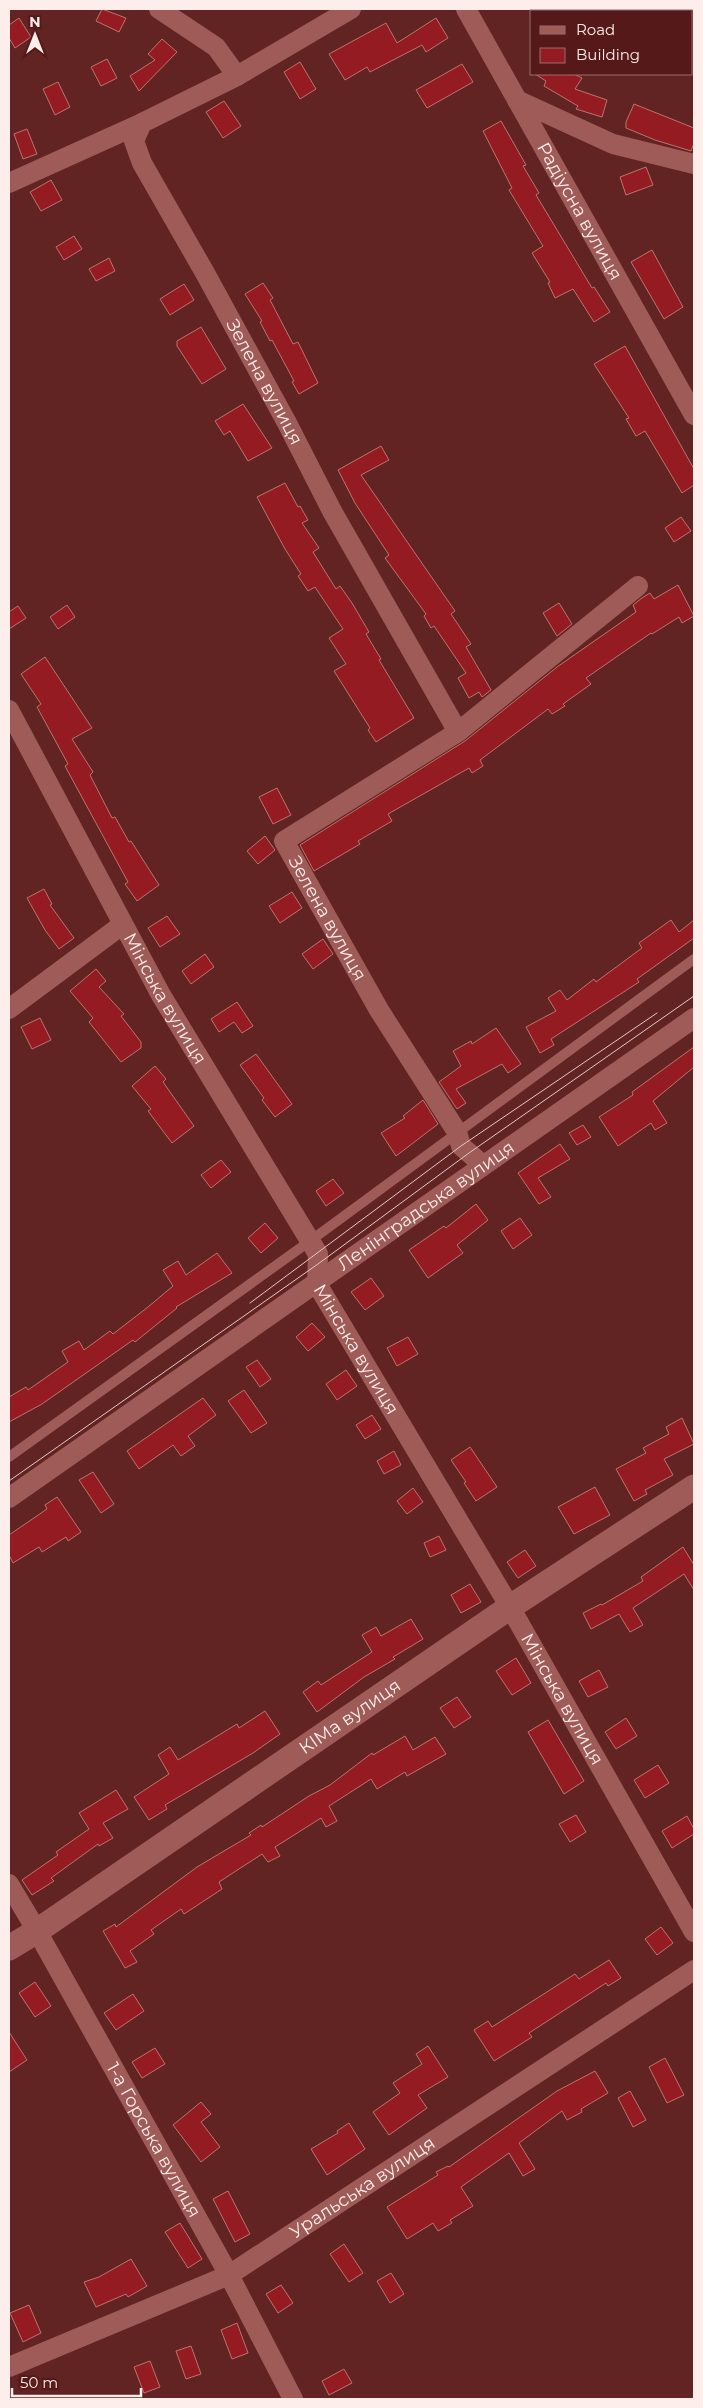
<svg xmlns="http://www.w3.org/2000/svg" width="703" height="2408" font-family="Montserrat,sans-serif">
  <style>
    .building { fill: #951b22; stroke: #bb7470 }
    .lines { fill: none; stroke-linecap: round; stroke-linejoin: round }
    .service { stroke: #9f5b57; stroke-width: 10 }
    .minor { stroke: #9f5b57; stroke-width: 20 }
    .tertiary { stroke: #9f5b57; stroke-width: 25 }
    .tram { stroke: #e1c9c7; stroke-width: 1 }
    .labels { text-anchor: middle; stroke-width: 4; stroke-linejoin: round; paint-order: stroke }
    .street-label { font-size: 18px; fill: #fdedeb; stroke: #551919 }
  </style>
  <rect width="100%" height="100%" fill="#612423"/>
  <!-- building -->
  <path class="building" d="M102,9L126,18L119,32L96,21Z
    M19,18L31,37L15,48L9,38V25Z
    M436,18L448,38L426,52L422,45L370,72L367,67L345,80L329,54L386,23L397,43Z
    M162,39L177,52L139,91L130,76L155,60L148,54Z
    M107,59L117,78L101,86L91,67Z
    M300,62L316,89L300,99L284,72Z
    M462,64L473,82L427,108L416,90Z
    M535,74H574L582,78L575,89L607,100L602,117L576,109L578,106L544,86L546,81Z
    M58,82L70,107L55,115L43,89Z
    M224,101L241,126L223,138L206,112Z
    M634,104L694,128V143L691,151L655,140L626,128V122Z
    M501,121L526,165L523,166L539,193L536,195L592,288L594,287L610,312L594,322L573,289L555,298L548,283L550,282L532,253L543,246L509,190L512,188L483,131Z
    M27,129L37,154L23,159L14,134Z
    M646,167L653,185L626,195L620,177Z
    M51,180L62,200L41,211L30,192Z
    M74,236L82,249L64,260L56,247Z
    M652,250L683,307L664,319L631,262Z
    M109,258L115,271L96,281L89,269Z
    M263,283L273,298L270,300L293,344L298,342L318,383L299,394L292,382L294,381L272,340L270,341L260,322L262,321L245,294Z
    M184,284L194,300L170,315L160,299Z
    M201,327L226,369L202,384L177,346V341Z
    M625,346L694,469V485L682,493L645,431L636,436L626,419L629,418L594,364Z
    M243,404L272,448L248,461L230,431L224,435L215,421Z
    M381,446L389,460L361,475L455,611L451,614L471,644L466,647L491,690L482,697L479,692L469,698L458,678L466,673L434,626L431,628L424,616L426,614L385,558L389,555L355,503L338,470Z
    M285,483L298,507L300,506L308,520L302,523L319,548L313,552L336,589L340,586L352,603L369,632L366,634L381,659L379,660L414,718L376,742L368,730L370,728L334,671L346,664L329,638L343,629L315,587L308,591L298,576L301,574L285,549L257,497Z
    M681,517L691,531L674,542L665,528Z
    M678,585L694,616L682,623L679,617L652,634L651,633L586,678L591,684L563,704L565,706L552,714L548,709L480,760L483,766L472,773L469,768L388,814L392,821L358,841L360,844L314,871L300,845L465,741L557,667L636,612L633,605L642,598L650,593L654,599Z
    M559,603L572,624L557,636L543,613Z
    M67,605L75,617L58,629L50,617Z
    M18,606L26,618L9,629V612Z
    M45,657L92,728L72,739L93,772L90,775L112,818L115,817L129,842L131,841L159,885L137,901L125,884L128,882L65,766L68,764L37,707L41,704L21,674Z
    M277,788L291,815L273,824L259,797Z
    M265,836L275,850L258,864L247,851Z
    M44,889L52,904L50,905L74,938L59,949L45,930L27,898Z
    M292,892L302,908L280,923L269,906Z
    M167,916L180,934L160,947L148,928Z
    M671,920L679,932L694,920V938L637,979L639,982L551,1039L554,1045L540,1053L526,1027L556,1011L548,998L560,990L567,1000L594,979L596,982L642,948L639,943Z
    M323,939L333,954L313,969L302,954Z
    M205,954L214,967L191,984L182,971Z
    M96,969L106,981L99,987L124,1014L121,1016L141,1042V1048L121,1062L89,1022L93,1018L70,991Z
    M237,1002L253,1026L242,1033L234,1022L219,1032L211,1019Z
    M40,1018L51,1040L32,1049L21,1027Z
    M496,1028L521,1064L508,1073L502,1064L456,1089L466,1103L457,1109L439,1082L461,1066L453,1051L471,1041L472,1044Z
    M694,1047V1067L653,1101L667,1123L655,1130L651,1123L618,1146L599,1117L633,1095L632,1092Z
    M256,1054L292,1104L275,1117L262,1100L264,1098L240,1065Z
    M155,1066L166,1079L163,1082L194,1126L172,1143L148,1111L151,1109L132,1086Z
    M423,1100L438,1124L396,1156L381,1133L405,1118L403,1116Z
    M583,1125L591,1137L577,1145L569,1133Z
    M560,1144L570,1159L538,1178L551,1197L539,1204L518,1173Z
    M221,1160L231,1172L211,1188L201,1175Z
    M333,1179L344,1193L326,1206L316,1191Z
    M476,1204L488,1220L457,1245L463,1253L428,1278L409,1250L444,1226L446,1228Z
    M520,1218L532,1235L513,1249L501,1231Z
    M265,1223L278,1238L261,1253L248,1238Z
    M217,1253L232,1273L176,1307L177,1308L135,1342L133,1340L42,1404L9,1422V1397L26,1387L28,1390L68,1362L62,1351L79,1341L84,1350L110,1331L113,1334L148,1307L173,1286L163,1270L178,1261L186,1275Z
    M371,1278L384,1296L365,1310L351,1292Z
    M312,1323L325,1337L308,1351L296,1337Z
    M408,1337L418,1354L397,1366L387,1348Z
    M257,1360L271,1379L260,1387L246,1367Z
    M346,1370L357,1386L337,1400L326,1384Z
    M244,1390L267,1423L251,1433L228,1401Z
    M203,1398L216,1415L188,1436L195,1446L181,1456L173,1445L139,1469L127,1451Z
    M372,1415L381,1429L365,1439L356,1425Z
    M682,1418L694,1444L664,1459L673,1475L645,1490L647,1494L634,1501L616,1469L646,1453L643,1448L669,1434L666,1427Z
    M470,1447L497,1487L476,1501L464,1483L466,1482L451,1460Z
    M394,1451L401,1465L384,1474L377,1461Z
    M93,1472L114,1504L101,1513L79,1480Z
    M595,1487L610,1515L574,1534L558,1507Z
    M413,1488L423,1502L407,1514L397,1501Z
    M57,1497L81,1532L68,1541L66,1537L42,1552L39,1547L13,1563L9,1555V1535L47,1509L45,1505Z
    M439,1536L446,1550L430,1557L424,1543Z
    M683,1547L694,1565V1590L684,1574L633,1608L643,1625L630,1632L619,1614L591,1629L583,1613L601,1604L602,1605L643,1581L641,1577Z
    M525,1550L536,1566L518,1578L507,1562Z
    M470,1584L481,1602L461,1613L451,1595Z
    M411,1619L423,1639L393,1657L395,1659L364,1677L317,1712L303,1692L318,1681L321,1685L372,1652L362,1635L376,1627L381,1636Z
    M516,1658L531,1683L512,1695L496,1671Z
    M599,1670L608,1687L588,1697L579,1681Z
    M457,1697L471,1717L454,1728L440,1708Z
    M265,1711L280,1734L253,1753L165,1805L167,1809L149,1820L134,1797L169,1774L158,1755L170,1747L178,1760L237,1724L239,1728Z
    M626,1718L637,1736L616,1749L605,1732Z
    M548,1720L584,1781L564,1794L528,1732Z
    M405,1736L413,1750L435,1737L446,1754L407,1776L405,1772L377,1789L371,1779L329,1806L337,1821L326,1827L321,1818L275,1847L280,1856L268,1862L262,1854L219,1882L222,1889L184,1914L181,1909L151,1930L154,1934L130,1951L137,1962L125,1968L103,1931L115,1924L116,1927L197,1867L251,1835L249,1833L261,1825L262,1827L309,1796L330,1785L372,1753L373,1755Z
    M658,1765L669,1783L645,1798L634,1780Z
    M116,1790L128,1809L103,1823L113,1838L99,1846L98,1844L51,1878L54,1881L32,1895L22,1880L58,1855L56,1852L89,1829L79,1813Z
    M576,1815L586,1832L570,1842L559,1824Z
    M687,1816L694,1829V1834L672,1848L662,1831Z
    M661,1927L673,1943L657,1955L645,1939Z
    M609,1960L621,1978L608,1986L606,1983L529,2033L532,2037L494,2061L474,2030L488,2021L492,2027L575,1974L579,1979Z
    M35,1982L51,2006L35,2017L19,1993Z
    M133,1994L144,2011L116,2030L104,2013Z
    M9,2032L27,2060L9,2072Z
    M428,2046L448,2077L418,2095L427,2108L389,2135L373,2112L400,2093L393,2083L422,2064L416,2054Z
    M155,2048L165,2064L142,2078L132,2062Z
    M665,2058L684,2095L667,2103L649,2067Z
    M595,2071L608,2093L581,2109L582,2112L567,2120L562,2111L519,2143L535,2169L523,2176L509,2153L461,2187L473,2206L450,2220L452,2223L438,2231L433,2223L407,2239L387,2207L438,2175L436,2172L448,2166L449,2167L557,2091Z
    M630,2091L646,2120L633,2127L618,2098Z
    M201,2102L211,2114L201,2122L220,2147L201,2162L173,2125Z
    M349,2123L365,2149L327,2175L311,2149L338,2133L337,2131Z
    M228,2191L250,2234L235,2242L213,2199Z
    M180,2223L202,2259L188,2268L165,2232Z
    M344,2244L363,2273L349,2282L330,2254Z
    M131,2259L147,2286L128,2297L126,2294L96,2307L84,2282L99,2277Z
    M391,2273L404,2294L390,2303L377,2281Z
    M281,2285L293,2303L278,2313L266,2294Z
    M29,2305L41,2333L23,2342L10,2313Z
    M237,2323L248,2353L232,2359L221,2330Z
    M191,2346L201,2374L186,2379L176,2351Z
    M150,2361L160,2387L144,2393L134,2367Z
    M344,2369L352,2383L329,2395L322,2381Z"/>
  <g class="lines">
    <!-- service -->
    <path class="service" d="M9,1457L310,1241L694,959"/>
    <!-- minor -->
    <g class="minor">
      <path d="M159,9L216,47L237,76L351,9"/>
      <path id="s1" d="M466,9L694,415"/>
      <path id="s2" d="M237,76L142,123L134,141L142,163L205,273L287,423L332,511L458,732L284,841L379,1010L457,1132L461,1146L483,1165"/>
      <path d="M517,100L613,144L694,164"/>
      <path d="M9,183L142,123"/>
      <path id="s3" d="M9,710L161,995L318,1254L317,1284L510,1607L694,1932"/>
      <path d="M458,732L638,586"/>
      <path d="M9,1009L122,925"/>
      <path id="s4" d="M9,1498L694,1018"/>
      <path id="s5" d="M9,1884L37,1931L229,2275L293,2399"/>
      <path id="s6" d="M9,2367L229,2275L694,1970"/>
    </g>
    <!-- tertiary -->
    <path class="tertiary" id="s7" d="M9,1948L37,1931L510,1607L694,1487"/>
    <!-- tram -->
    <path class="tram" d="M250,1303L461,1146L657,1013
      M9,1481L318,1264L469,1153L694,996"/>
  </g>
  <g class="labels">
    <!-- street labels -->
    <g class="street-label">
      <text dy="6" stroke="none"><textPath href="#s1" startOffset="232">Радіусна вулиця</textPath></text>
      <text dy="6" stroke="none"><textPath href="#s2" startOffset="400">Зелена вулиця</textPath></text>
      <text dy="6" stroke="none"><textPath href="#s2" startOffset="1094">Зелена вулиця</textPath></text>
      <text dy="6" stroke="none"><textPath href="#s3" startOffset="328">Мінська вулиця</textPath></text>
      <text dy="6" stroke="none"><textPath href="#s4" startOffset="509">Ленінградська вулиця</textPath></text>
      <text dy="6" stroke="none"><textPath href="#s3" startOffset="732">Мінська вулиця</textPath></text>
      <text dy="6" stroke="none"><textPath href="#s3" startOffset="1138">Мінська вулиця</textPath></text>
      <text dy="6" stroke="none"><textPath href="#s7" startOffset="412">КІМа вулиця</textPath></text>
      <text dy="6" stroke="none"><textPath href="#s5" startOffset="294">1-а Горська вулиця</textPath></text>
      <text dy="6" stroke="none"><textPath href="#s6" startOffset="398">Уральська вулиця</textPath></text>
    </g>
  </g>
  <!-- border -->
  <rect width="703" height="2408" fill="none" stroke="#fdedeb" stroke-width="20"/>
  <!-- legend -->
  <rect x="530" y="10" width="162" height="65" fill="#551919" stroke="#986e6d"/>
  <rect x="540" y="26" width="25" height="8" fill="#9f5b57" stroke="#986e6d"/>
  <text x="576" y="35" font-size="15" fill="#fdedeb">Road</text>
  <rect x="540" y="48" width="25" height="15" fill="#951b22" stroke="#986e6d"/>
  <text x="576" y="60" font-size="15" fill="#fdedeb">Building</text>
  <!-- north arrow -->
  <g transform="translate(35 35)" stroke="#551919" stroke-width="4" paint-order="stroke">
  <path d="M0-4L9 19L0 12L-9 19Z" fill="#fdedeb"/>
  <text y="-8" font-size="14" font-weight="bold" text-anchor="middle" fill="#fdedeb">N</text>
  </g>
  <!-- scale -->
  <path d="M12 2388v8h129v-8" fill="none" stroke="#fdedeb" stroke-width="2.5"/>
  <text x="20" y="2388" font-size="15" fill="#fdedeb" stroke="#551919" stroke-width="4" paint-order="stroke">50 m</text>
</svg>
